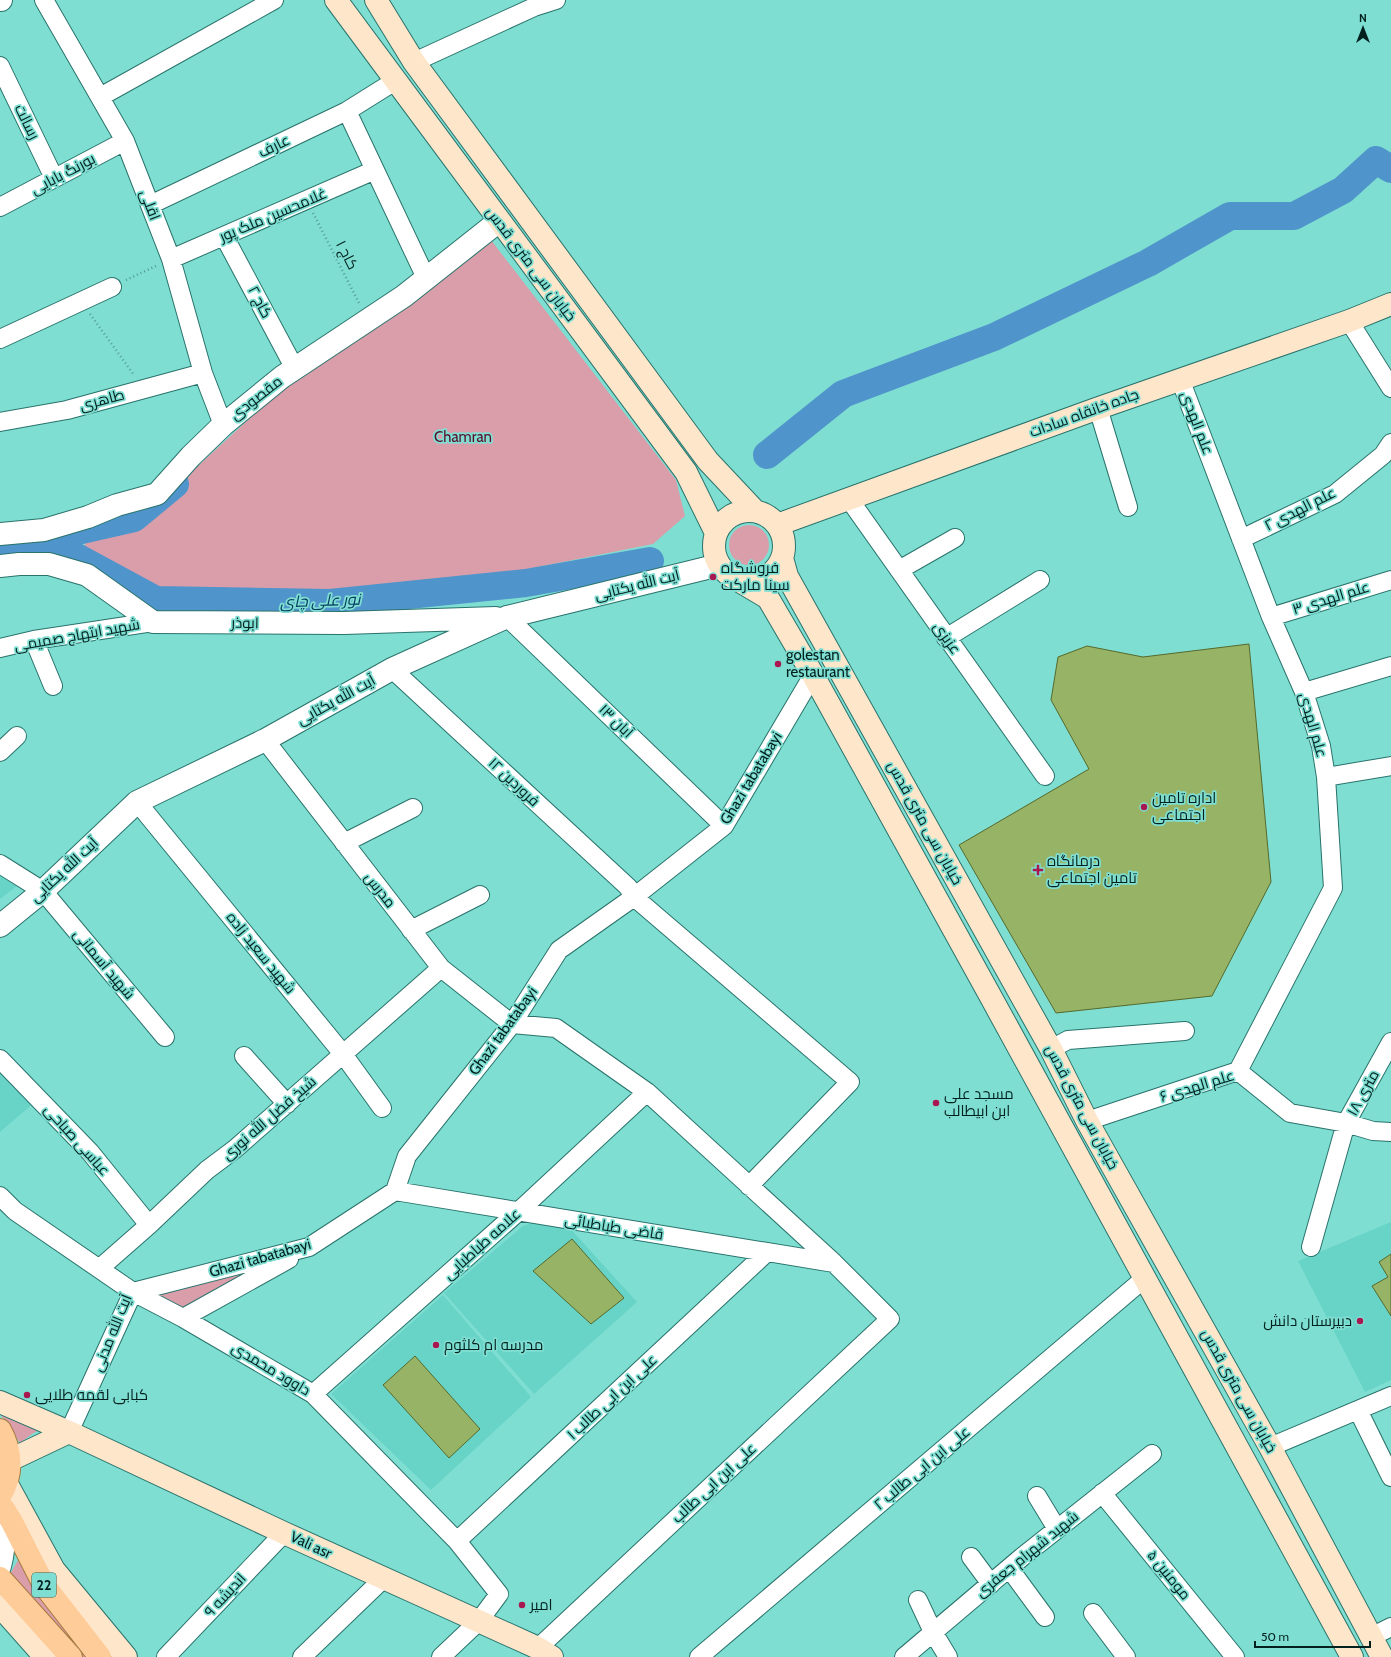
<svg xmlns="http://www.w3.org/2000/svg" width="1391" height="1657" font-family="Cabin,Cairo,sans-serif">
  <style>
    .built { fill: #68d4c7 }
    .green { fill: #d99eaa }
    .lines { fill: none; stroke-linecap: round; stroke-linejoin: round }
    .river { stroke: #4f94cb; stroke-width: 28 }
    .building { fill: #97b365; stroke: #556a2c }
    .minor-casing { stroke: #29736b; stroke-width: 20 }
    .tertiary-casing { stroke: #29736b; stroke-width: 24 }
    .secondary-casing { stroke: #29736b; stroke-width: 24 }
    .primary-casing { stroke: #a47a40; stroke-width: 24 }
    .path { stroke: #539c93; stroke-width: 2.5; stroke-dasharray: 1 3; stroke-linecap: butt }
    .minor { stroke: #fff; stroke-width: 18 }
    .tertiary { stroke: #fff; stroke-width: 22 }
    .secondary { stroke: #fee6cb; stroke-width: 22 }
    .primary { stroke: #fdcc98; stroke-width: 22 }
    .poi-dot { fill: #a91750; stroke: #7fded2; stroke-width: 1.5 }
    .labels { text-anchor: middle; stroke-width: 3.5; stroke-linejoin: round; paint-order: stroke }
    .shield { fill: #7fded2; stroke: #285a54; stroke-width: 1 }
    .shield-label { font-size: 14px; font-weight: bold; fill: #02211e }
    .street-label { font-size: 15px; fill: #02211e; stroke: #7fded2 }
    .park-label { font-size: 15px; fill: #5a0c29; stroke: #7fded2 }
    .poi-label { font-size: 15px; fill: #02211e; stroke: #7fded2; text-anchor: start }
    .water-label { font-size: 16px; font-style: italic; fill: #01395e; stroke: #7fded2 }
  </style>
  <rect width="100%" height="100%" fill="#7fded2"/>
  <!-- built -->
  <path class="built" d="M0,876L17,886L0,899Z
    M0,1053L35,1102L0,1132Z
    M539,1220L566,1224L637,1302L534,1394L444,1293L523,1226Z
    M1391,1222V1380L1365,1392L1298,1261Z
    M443,1295L531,1397L431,1490L331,1394Z"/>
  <!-- green -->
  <path class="green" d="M491,240L676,480L685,516L653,544L433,588L168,595L83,549L90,531L128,505L175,487L300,372Z
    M729 545a20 20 0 1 1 40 0a20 20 0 1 1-40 0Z
    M280,1260L184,1312L148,1293Z
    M0,1412L43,1428L32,1434L20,1443L0,1414Z
    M18,1560L97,1657H75L9,1576Z"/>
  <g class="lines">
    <!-- river -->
    <path class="river" d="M767,455L843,394L994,337L1148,263L1230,216H1294L1343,190L1376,160L1391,169
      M55,536L134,518L175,484
      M0,549L24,545L71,554L156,600L330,603L526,583L650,561"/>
  </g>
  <!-- building -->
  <path class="building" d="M1249,644L1271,882L1212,996L1056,1013L959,845L1089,769L1051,700L1058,657L1087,646L1143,657Z
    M572,1239L624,1298L591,1324L533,1271Z
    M1391,1254V1316L1372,1286L1388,1277L1379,1262Z
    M415,1356L480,1429L449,1458L383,1385Z"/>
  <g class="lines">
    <defs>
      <path id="minor" d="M44,0L125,141L171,259L203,373L223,425
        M414,62L534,7L556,0
        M0,66L54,178
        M100,97L274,0
        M347,111L426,278
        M150,205L347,111L395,81
        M0,207L125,141
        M224,236L295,369
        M171,259L375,170
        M1349,321L1391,388
        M0,339L112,287
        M1180,379L1271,617L1304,692L1321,746L1326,777L1333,888L1238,1071
        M1098,408L1128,507
        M0,422L67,410L203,373
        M849,499L1045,776
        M1241,539L1335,494L1383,455L1391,443
        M899,570L955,538
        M507,617L724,826
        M1271,617L1391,580
        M946,638L1040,580
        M34,640L53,686
        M0,648L34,640L153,622
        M392,669L628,887L634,897L850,1082L749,1186
        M1304,692L1391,666
        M265,740L441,968L512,1024
        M0,752L17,736
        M1326,777L1391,766
        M137,802L343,1054L382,1108
        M344,843L413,808
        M0,864L43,891L165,1037
        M411,930L480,895
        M512,1024L556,1028L647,1092L834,1263L890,1319L538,1648
        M1051,1049L1068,1040L1185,1031
        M244,1056L287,1104
        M0,1059L90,1152L149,1225
        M1238,1071L1290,1113L1346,1123L1373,1131L1391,1132
        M1087,1121L1238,1071
        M395,1191L834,1263
        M0,1196L15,1211L133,1292L183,1318L313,1394L457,1541L499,1594L479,1621L441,1657
        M1311,1247L1346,1123L1391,1042
        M100,1268L149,1225L207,1170L235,1149L441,968
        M133,1292L309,1247L395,1191L407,1156L512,1024L559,950L634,897L724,826L813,675
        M183,1318L289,1259
        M313,1394L519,1211L647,1092
        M1358,1410L1391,1477
        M69,1432L133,1292
        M1270,1447L1391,1396
        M1102,1493L1235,1657
        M1037,1496L1057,1529
        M457,1541L766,1253
        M971,1557L991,1584
        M1009,1568L1045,1617
        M918,1600L933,1632L948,1657
        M1093,1613L1126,1657
        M1371,1637L1391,1627
        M166,1657L284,1533
        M302,1657L384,1578
        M699,1657L1145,1278
        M904,1657L1022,1557L1152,1454"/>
      <path id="tertiary" d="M0,0H1
        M0,534L44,530L88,517L117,505L157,494L191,456L223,425L282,377L404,296L499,221
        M0,566L19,564H49L87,575L153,622L344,623L496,618
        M0,926L43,891L137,802L265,740L392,669L507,617L719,565
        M0,1566C5,1548 5,1528 4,1509"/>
      <path id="secondary" d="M336,0L686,472L716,533
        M376,0L414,62L708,461L755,511
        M714 546a35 35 0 1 1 70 0a35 35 0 1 1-70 0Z
        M777,525L1096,409L1349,321L1391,304
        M782,558L787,576L1051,1049L1087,1121L1270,1447L1382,1657
        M736,579L768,598L813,675L992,999L1352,1657
        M0,1402L69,1432L284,1533L538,1648L552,1657
        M10,1460L69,1432
        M7,1484L54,1570L126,1657
        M0,1606L45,1657"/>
      <path id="primary" d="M0,1430C12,1451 13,1475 0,1496
        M0,1506L4,1509L12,1522L44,1585L100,1657
        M0,1578L71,1657"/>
    </defs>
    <!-- minor casing -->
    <use href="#minor" class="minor-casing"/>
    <!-- tertiary casing -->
    <use href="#tertiary" class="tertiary-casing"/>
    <!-- secondary casing -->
    <use href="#secondary" class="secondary-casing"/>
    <!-- primary casing -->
    <use href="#primary" class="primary-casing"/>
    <!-- path -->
    <path class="path" d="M313,213L360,305
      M126,280L156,266
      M90,314L134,375"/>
    <!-- minor -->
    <use href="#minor" class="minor"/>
    <!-- tertiary -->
    <use href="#tertiary" class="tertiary"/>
    <!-- secondary -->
    <use href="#secondary" class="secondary"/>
    <!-- primary -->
    <use href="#primary" class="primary"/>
  </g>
  <!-- markers -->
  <g class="poi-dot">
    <circle cx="713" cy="577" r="4"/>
    <circle cx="778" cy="664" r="4"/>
    <circle cx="1144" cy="807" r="4"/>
    <path d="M1036 864h4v4h4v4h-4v4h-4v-4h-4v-4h4z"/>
    <circle cx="936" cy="1103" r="4"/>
    <circle cx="1360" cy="1321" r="4"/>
    <circle cx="436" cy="1345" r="4"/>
    <circle cx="27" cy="1395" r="4"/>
    <circle cx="522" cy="1605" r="4"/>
  </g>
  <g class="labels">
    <!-- shield labels -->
    <rect class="shield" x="32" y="1573" width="24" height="24" rx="3"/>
    <g class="shield-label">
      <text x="44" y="1590">22</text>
    </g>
    <!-- street labels -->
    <g class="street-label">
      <text transform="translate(27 122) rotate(64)" y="5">رسالت</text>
      <text transform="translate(274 146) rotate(-26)" y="5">عارف</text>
      <text transform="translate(63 174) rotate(-28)" y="5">بورنگ بابایی</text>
      <text transform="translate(150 205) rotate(69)" y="5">اقلی</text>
      <text transform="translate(273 215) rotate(-23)" y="5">غلامحسین ملک پور</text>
      <text transform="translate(347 255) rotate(63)" y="5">کاج ۱</text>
      <text transform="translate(531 264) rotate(53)" y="5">خیابان سی متری قدس</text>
      <text transform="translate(260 302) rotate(62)" y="5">کاج ۲</text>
      <text transform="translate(256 398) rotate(-38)" y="5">مقصودی</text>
      <text transform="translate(102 400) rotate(-15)" y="5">طاهری</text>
      <text transform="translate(1084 413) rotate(-20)" y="5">جاده خانقاه سادات</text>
      <text transform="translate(1197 423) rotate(69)" y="5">علم الهدی</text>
      <text transform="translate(1300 509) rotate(-27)" y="5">علم الهدی ۲</text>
      <text transform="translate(637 585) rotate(-14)" y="5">آیت الله یکتایی</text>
      <text transform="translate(1331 598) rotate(-17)" y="5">علم الهدی ۳</text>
      <text transform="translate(245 623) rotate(1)" y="5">ابوذر</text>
      <text transform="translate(77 635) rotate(-10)" y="5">شهید ابتهاج صمیمی</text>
      <text transform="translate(947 638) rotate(55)" y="5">عزیزی</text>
      <text transform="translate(336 700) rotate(-29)" y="5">آیت الله یکتایی</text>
      <text transform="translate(616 721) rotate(44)" y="5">۱۳ آبان</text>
      <text transform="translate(1313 725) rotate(74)" y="5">علم الهدی</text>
      <text transform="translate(751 778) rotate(-59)" y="5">Ghazi tabatabayi</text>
      <text transform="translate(514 782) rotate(43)" y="5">۱۲ فروردین</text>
      <text transform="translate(925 823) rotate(61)" y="5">خیابان سی متری قدس</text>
      <text transform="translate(64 870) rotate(-43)" y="5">آیت الله یکتایی</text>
      <text transform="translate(380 890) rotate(52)" y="5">مدرس</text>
      <text transform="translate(261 953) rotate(51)" y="5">شهید سعید زاده</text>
      <text transform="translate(104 964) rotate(50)" y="5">شهید آسمانی</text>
      <text transform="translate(503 1031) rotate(-54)" y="5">Ghazi tabatabayi</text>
      <text transform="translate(1197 1086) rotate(-17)" y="5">علم الهدی ۶</text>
      <text transform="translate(1363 1093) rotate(-61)" y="5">۱۸ متری</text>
      <text transform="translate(1082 1107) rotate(62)" y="5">خیابان سی متری قدس</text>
      <text transform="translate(269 1118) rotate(-41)" y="5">شیخ فضل الله نوری</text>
      <text transform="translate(77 1140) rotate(48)" y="5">عباسی صباحی</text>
      <text transform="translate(614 1227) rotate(9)" y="5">قاضی طباطبائی</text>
      <text transform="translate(482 1244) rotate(-42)" y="5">علامه طباطبایی</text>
      <text transform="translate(260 1258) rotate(-16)" y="5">Ghazi tabatabayi</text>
      <text transform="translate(112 1333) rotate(-68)" y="5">آیت الله مدنی</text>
      <text transform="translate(271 1369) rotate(31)" y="5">داوود محمدی</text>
      <text transform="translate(1239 1391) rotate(61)" y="5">خیابان سی متری قدس</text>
      <text transform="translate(612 1397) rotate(-43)" y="5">علی ابن ابی طالب ۱</text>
      <text transform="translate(922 1468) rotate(-40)" y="5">علی ابن ابی طالب ۲</text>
      <text transform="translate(714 1483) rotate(-43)" y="5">علی ابن ابی طالب</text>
      <text transform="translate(311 1545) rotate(25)" y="5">Vali asr</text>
      <text transform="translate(1027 1554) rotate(-39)" y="5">شهید شهرام جعفری</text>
      <text transform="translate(1169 1575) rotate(51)" y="5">۵ مومنین</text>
      <text transform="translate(225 1595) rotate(-47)" y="5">اندیشه ۹</text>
    </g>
    <!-- park labels -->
    <g class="park-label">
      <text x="463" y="442">Chamran</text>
    </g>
    <!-- poi labels -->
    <g class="poi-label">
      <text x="721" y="573">فروشگاه<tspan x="721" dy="17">سینا مارکت</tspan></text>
      <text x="786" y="660">golestan<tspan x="786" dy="17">restaurant</tspan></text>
      <text x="1152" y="803">اداره تامین<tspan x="1152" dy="17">اجتماعی</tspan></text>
      <text x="1047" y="866">درمانگاه<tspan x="1047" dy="17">تامین اجتماعی</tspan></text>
      <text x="944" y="1099">مسجد علی<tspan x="944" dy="17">ابن ابیطالب</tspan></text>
      <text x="1352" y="1326" text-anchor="end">دبیرستان دانش</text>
      <text x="444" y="1350">مدرسه ام کلثوم</text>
      <text x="35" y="1400">کبابی لقمه طلایی</text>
      <text x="530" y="1610">امیر</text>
    </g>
    <!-- water labels -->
    <g class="water-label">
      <text transform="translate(320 600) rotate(-2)" y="6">نور علی چای</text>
    </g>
  </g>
  <!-- north arrow -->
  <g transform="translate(1363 28)" stroke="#7fded2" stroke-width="3" paint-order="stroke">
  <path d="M0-3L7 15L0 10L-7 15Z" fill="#02211e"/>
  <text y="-6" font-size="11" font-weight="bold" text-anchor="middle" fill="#02211e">N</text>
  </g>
  <!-- scale -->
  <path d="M1255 1641v6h115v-6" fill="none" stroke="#02211e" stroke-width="2"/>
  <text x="1261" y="1641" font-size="12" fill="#02211e" stroke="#7fded2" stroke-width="3" paint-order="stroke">50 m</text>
</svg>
